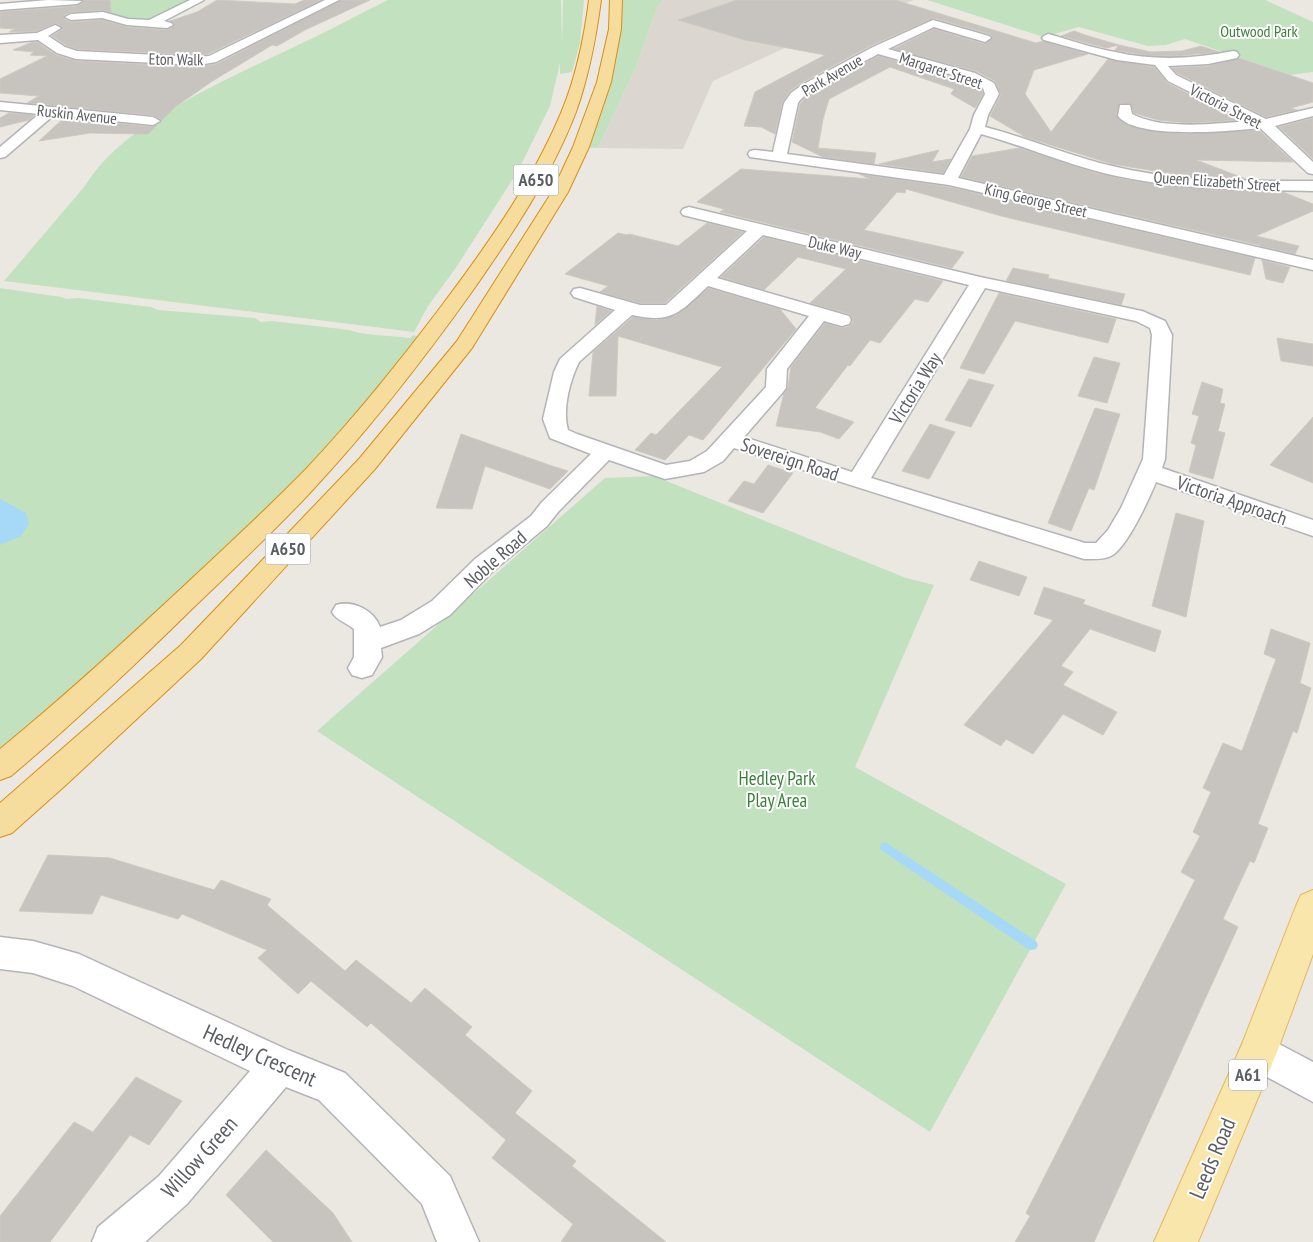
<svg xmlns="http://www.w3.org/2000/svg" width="1313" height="1242" font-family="'PT Sans Narrow',sans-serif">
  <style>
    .education { fill: #dbd7d0 }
    .green { fill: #c2e1bf }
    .water { fill: #a5d9f7 }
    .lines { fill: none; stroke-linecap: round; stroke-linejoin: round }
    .stream { fill: #a5d9f7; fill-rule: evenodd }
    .building { fill: #c7c3be; stroke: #cfcac0 }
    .minor-casing { stroke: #b2b4b8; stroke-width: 3 }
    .primary-casing { stroke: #e5b761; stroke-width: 2 }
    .trunk-casing { stroke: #da8e13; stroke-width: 2 }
    .minor { fill: #fff; fill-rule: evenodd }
    .primary { fill: #f8e6aa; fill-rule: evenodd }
    .trunk { fill: #f6dc9d; fill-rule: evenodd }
    .labels { text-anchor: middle; stroke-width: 4; stroke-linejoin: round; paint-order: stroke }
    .far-park-label { font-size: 16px; fill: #3c7f3b; stroke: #fff }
    .far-street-label { font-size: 16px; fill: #5a5d61; stroke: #fff }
    .shield { fill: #fff; stroke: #8c8e90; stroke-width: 1 }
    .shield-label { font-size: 18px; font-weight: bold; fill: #5a5d61 }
    .street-label { font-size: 19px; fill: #5a5d61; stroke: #fff }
    .park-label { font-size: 19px; fill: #3c7f3b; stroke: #fff }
    .near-street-label { font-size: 22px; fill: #5a5d61; stroke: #fff }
  </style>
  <rect width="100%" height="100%" fill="#ebe8e1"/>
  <!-- education -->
  <path class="education" d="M663,0H914L818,33L713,81L683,149L598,148L636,67L657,7Z"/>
  <!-- green -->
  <path class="green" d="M77,0H199L150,24L113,16L71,17Z
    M388,0H561L562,46L563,0H584L580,43L572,72L560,74V63L550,106L518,171L455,269L428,306L414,332L4,281L85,186C123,122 230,78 296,46C327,32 357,15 388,0Z
    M616,0H663L657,7L636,67L598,148L581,147L604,82Z
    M927,0H1265L1313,22V72L1290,75L1185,39L1166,45L1148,46L1079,27L1044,37Z
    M0,288L61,297L67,299L78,298L151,307L158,310L255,318L261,322L272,321L350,330C360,335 396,336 410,338L413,335L430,339L332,454L0,767Z
    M654,476L906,578L934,585L855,767L1066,884L930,1132L317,731L605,478Z"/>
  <!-- water -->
  <path class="water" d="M0,499L26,513L29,524L21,536L0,545Z"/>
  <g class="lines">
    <!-- stream -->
    <path class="stream" d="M885,842L1036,941L1038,945L1036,949L1032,950L1028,949L881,850L880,847L881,844Z"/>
  </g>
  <!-- building -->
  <path class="building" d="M84,0H110L111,12L103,10L71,12L64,15V19L71,22L102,20L127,27L167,30L175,25L170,21L197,12L217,0L295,4L304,0H321L208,54L198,55L77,49L66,45L52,36L63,29L56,23L37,31L14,32H9L15,29L0,28V12L77,6L83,3Z
    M341,0H370L305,30L277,46L272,45L211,82L175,107L162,120L153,115L27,103L39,96L0,93V79L47,56L30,55L34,52L13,50L30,43L37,42L56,55L76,61L198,67L217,64Z
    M737,0H895L1036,43L1043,41L1088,54L1034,70L1025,94L1051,132L1108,59L1154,67L1167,83L1241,120L1189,123L1158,120L1134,113L1131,104L1120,103L1116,116L1127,125L1144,130L1185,134L1259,130L1293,162L1196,160L1246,179L1187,176L1112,164L1025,137L990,116L1001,95L995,81L976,71L893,49L934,29L984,44L993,38L990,34L934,18L872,45L801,83L790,91L782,103L775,134L761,127L744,126L755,92L825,55L745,40L678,20Z
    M1074,31L1085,35L1119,45L1106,48L1061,36Z
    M1119,45L1151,52L1182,51L1201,46L1219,52L1174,56L1145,55L1115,50Z
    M878,56L966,81L981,89L983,94L975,108L951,94L954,89L890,67L829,99L823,119L818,148L876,153L874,164L823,157L792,142L800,104L805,98L824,85Z
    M1239,58L1313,83V102L1291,108L1297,110L1266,117L1177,73L1172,68L1208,66Z
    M9,113L34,115L29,120L0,127V118Z
    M64,118L153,127L157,125L148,134L90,133L39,141Z
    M1313,118V159L1279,127Z
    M1019,148L1095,173L1137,182L1212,190L1283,192L1313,204V211L1256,236L1299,246L1295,254L1260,246L1259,243V245L961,177L972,156Z
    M939,150L932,162L951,159L943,173L879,164Z
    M741,169L870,179L859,174L949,187L1255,258L1250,275L1005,217L906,189L905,193L897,192L864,230L964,252L952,268L720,212L724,209L697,202Z
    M707,223L743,232L665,303H640L600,292L608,286L565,274L618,233L627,235L629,234L678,246Z
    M764,237L943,281L928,302L915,299L880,343L870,340L850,366L848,365L815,408L854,422L839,439L820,432L776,426L784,393L788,388L791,367L825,323L843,328L850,326L853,321L850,314L810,303L846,269L798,257L764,290L721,277Z
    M1262,260L1290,267L1283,283L1266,279Z
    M1013,268L1049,275L1048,278L1125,294L1121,305L1006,281Z
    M708,288L780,309L796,329L703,440L689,435L665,460L635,450L651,433L656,435L722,367L618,336L616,396H589L593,352L633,317L657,320L676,315Z
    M999,293L1116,319L1108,343L1015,321L984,374L960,368Z
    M597,306L611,311L595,325Z
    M1277,338L1313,344V366L1281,361Z
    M1094,357L1120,363L1107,403L1078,396Z
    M969,379L994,385L971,427L945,420Z
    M1202,382L1223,389L1220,403L1225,404L1218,431L1225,433L1213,479L1189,472L1196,445L1191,443L1199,416L1192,414Z
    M1095,408L1120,414L1094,490L1089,488L1071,531L1048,523Z
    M1313,417V483L1270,465Z
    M930,424L955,432L929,479L902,471Z
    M461,434L552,466L568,471L550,489L485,466L472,509L436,508Z
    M768,465L793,473L763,513L728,501L744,481L754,484Z
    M1176,513L1204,521L1186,617L1152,606Z
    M979,561L1027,577L1019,596L970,580Z
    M1044,587L1085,600L1083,604L1161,631L1155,652L1090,629L1061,666L1073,672L1063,685L1117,712L1103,735L1063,714L1033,754L1006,739L1001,746L964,725L1053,620L1034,614Z
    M1271,629L1310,643L1300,683L1311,688L1297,733L1293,731L1258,824L1268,828L1254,863L1250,861L1223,919L1238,927L1094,1242H1015L1030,1216L1026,1213L1195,880L1181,872L1200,836L1193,832L1211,792L1203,788L1223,743L1242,751L1276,659L1264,654Z
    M48,855L110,858L214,890L221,880L271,899L267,905L345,971L356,960L411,1003L425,988L472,1027L465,1035L532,1091L515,1113L576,1161L572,1166L666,1242H561L573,1224L492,1158L506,1140L371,1023L367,1027L311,981L298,994L258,958L267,950L182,914L178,919L101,895L92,914L19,911Z
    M136,1077L182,1101L149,1145L130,1135L50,1242H0V1216L74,1122L93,1132Z
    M266,1150L333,1213L352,1242H273L226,1195Z"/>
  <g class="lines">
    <defs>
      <path id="minor" d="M48,0L82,1L77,4L0,10V4Z
        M190,0H204L164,21L171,23L173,25L167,28L127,25L102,18L71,20L65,17L71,14L103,12L128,19L149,20Z
        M325,0H339L216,62L198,65L76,59L57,53L38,40L0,43V35L37,33L55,25L61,28L48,36L65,47L77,51L198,57L209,56Z
        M933,20L989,36L991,38L985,42L934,27L888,49L975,73L994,83L999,94L988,115L985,127C1028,138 1069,156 1112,166C1177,182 1246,181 1313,181V191C1246,190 1178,190 1112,175C1067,165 1025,146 981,134L958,178L1313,260V270L949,185L750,157L748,154L750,151L755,150L773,152L784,103L791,93L802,85L873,47ZM878,54L967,79L983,88L985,94L974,115L970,129L944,175L787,154L798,103C809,86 859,65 878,54Z
        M1048,34C1070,40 1092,48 1115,52C1155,61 1193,59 1233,51L1237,52L1239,55L1237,58L1208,64L1168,66L1176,75L1266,119L1313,108V116L1275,126L1313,162V174L1308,173L1260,128C1232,131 1136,140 1118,116L1120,105H1130L1132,114C1162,130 1215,124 1248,121L1168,81L1155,65L1117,60L1044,40L1042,38L1044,36Z
        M0,102L153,117L160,121L153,125L54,115L5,157L0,158V147L39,114L0,110Z
        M689,207L980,277L1142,311L1165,321L1172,335L1165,459L1162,468L1313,520V536L1156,482C1149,499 1127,548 1111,556C1103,560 1093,559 1084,559L734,448L723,461L704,472L665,479L609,460L558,512L547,526L493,571L450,615L419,634L381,648L382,657L372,675L362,678L352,675L348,668L354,657V629C346,622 337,621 332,612L336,605C353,600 374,610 380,627L401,620L432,601L475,559L531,516L542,502L591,454L550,438L543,419L554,372L560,359L615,310L574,297L571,293L574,289L580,288L640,305H666L747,231L683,215L681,212L683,209ZM763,235L969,285L852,472L744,437L783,392L786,388L787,369L824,321L842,326L849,324L851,320L849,316L717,278ZM708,286L809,316L767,369L766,387L707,451L690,461L666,465L577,434L568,430C562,410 570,380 579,362L632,315C673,324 680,312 708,286ZM985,288L1136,321L1150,328L1152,335L1143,459L1121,508L1108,530L1096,543H1085L871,478Z
        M0,937L33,941L79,954L288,1050L345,1073L450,1176L479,1242H437L422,1204L319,1100L286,1087L187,1204L145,1242H92L98,1227L159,1176L250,1071L73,986L33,973L0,969Z
        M1258,1033L1313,1062V1102L1245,1065L1239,1052L1245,1039Z"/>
      <path id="primary" d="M1313,890V954L1277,1052L1198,1242H1154L1242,1044L1296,906L1301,895Z"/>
      <path id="trunk" d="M589,0H601C596,38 589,75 576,112C551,177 511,236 471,293C421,363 367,432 308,495C272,533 233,570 194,607C135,665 75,722 11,776L0,780V749C59,701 116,649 172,597C217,555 263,513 306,469C355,417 400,361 443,304C488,244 532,182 561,113C576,77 584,39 589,0Z
        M610,0H622L621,29L611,82L589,147L568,192L472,348L375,469L201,659L68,783L12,833L0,837V803L181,645L359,459L457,341L552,192L573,147L597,82L609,29Z"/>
    </defs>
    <!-- minor casing -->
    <use href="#minor" class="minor-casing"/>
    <!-- primary casing -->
    <use href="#primary" class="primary-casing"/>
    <!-- trunk casing -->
    <use href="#trunk" class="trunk-casing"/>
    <!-- minor -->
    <use href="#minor" class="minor"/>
    <!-- primary -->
    <use href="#primary" class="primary"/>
    <!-- trunk -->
    <use href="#trunk" class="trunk"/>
  </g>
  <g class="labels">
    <!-- far-park labels -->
    <g class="far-park-label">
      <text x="1259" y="37">Outwood Park</text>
    </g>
    <!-- far-street labels -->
    <g class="far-street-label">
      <text transform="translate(176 59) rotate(1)" y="6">Eton Walk</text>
      <text transform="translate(941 70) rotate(18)" y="6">Margaret Street</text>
      <text transform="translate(832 75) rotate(-30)" y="6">Park Avenue</text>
      <text transform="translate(1226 106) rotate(27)" y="6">Victoria Street</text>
      <text transform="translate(77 114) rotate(6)" y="6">Ruskin Avenue</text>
      <text transform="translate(1217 181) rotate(4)" y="6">Queen Elizabeth Street</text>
      <text transform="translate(1036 200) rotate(13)" y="6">King George Street</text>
      <text transform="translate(835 247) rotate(13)" y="6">Duke Way</text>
    </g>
    <!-- shield labels -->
    <g class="shield">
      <rect x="513.5" y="164.5" width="45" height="31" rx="4"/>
      <rect x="265.5" y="533.5" width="45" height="31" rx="4"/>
      <rect x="1229" y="1059.5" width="38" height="31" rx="4"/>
    </g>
    <g class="shield-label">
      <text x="536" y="186">A650</text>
      <text x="288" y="555">A650</text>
      <text x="1248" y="1081">A61</text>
    </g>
    <!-- street labels -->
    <g class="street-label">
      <text transform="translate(915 388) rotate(-58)" y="7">Victoria Way</text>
      <text transform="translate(790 459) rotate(18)" y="7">Sovereign Road</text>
      <text transform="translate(1232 500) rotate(19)" y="7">Victoria Approach</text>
      <text transform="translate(495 559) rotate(-41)" y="7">Noble Road</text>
    </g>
    <!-- park labels -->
    <g class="park-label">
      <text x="777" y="785">Hedley Park<tspan x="777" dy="22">Play Area</tspan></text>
    </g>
    <!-- near-street labels -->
    <g class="near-street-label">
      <text transform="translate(260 1055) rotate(24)" y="8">Hedley Crescent</text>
      <text transform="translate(199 1157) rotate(-48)" y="8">Willow Green</text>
      <text transform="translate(1212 1158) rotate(-67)" y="8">Leeds Road</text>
    </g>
  </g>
</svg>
